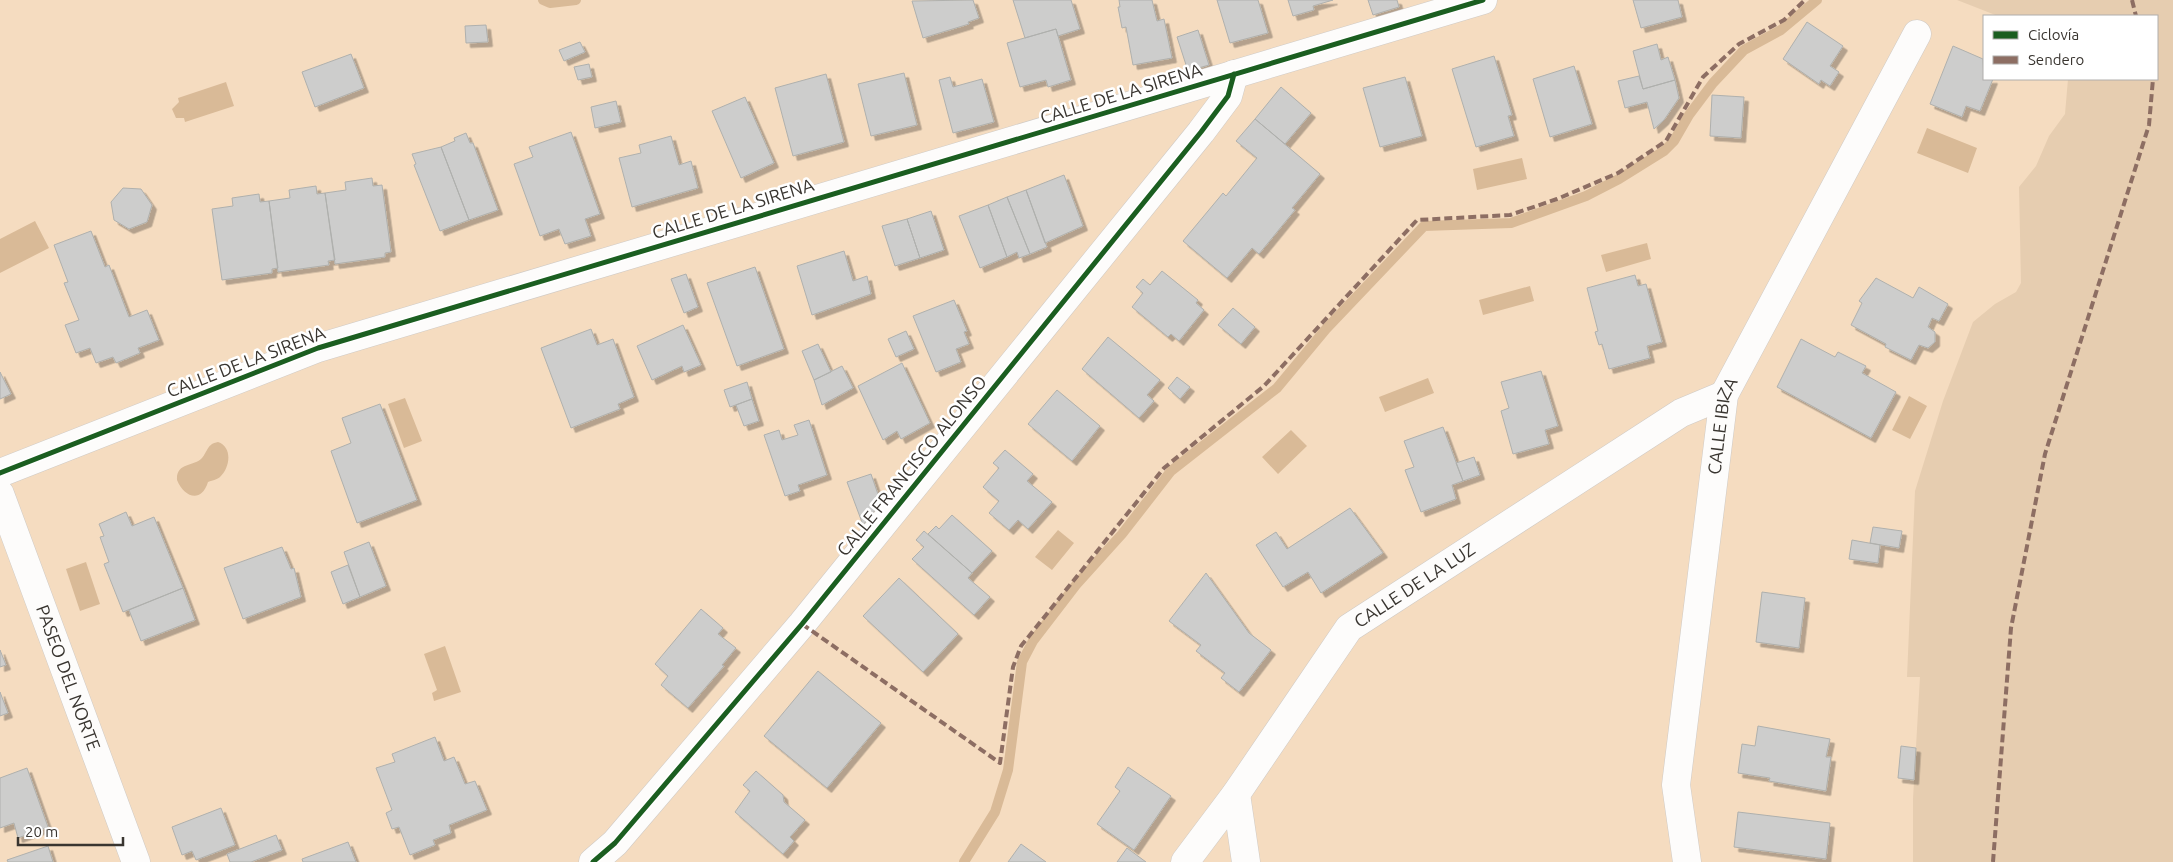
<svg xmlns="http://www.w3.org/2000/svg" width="2173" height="862" font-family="Ubuntu,sans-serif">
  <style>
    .green { fill: #f5dcc0; fill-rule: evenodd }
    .forest { fill: #e6cdb0 }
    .water { fill: #d9ba97 }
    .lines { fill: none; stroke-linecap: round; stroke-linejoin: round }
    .stream { stroke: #d9ba97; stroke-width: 10 }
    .building { fill: #cdcdcc; stroke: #afb0ad; filter: url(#shadow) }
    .minor-casing { stroke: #cfcac5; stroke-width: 29 }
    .minor { stroke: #fdfcfb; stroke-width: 28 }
    .quiet { stroke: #8d6e63; stroke-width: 4; stroke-dasharray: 8 4; stroke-linecap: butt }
    .cycleway-casing { stroke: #fff; stroke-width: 8 }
    .cycleway { stroke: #1b5e20; stroke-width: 5 }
    .labels { text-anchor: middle; stroke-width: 5; stroke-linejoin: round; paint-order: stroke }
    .street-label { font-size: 18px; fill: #393530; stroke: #fff }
  </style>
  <defs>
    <filter id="shadow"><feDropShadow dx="4.5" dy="4.5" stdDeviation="0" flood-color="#0004"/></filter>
  </defs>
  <rect width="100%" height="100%" fill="#f2ece5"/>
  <!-- green -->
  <path class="green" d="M0,0H2173V862H0ZM1984,16H2157V79H1984Z"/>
  <!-- forest -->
  <path class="forest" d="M1957,0H2173V862H1913V799L1920,677H1907L1915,491L1943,401L1973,322L1995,304L2016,292L2021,283L2019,187L2036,166L2049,136L2065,114L2068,79H2157V16H1998Z"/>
  <!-- water -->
  <path class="water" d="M226,82L234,106L185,122L184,118H176L172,109L179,102L178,98Z
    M1927,128L1977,148L1968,173L1917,153Z
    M1522,158L1527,179L1477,190L1473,169Z
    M35,221L49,248L0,273V239Z
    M1647,243L1651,259L1606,272L1601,255Z
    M1530,286L1534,301L1483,315L1479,300Z
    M1428,378L1434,393L1385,412L1379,397Z
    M1909,396L1927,406L1910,439L1892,430Z
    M405,398L422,441L404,448L388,404Z
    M1291,430L1307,446L1278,474L1262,457Z
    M218,442C233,447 230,468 220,477C218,479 211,481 208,482C201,504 184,497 177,480C176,462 194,467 202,458C208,451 207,444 218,442Z
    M1058,530L1074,543L1052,570L1035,557Z
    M86,562L100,604L80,611L66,569Z
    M445,646L461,692L434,701L432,693L437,690L424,654Z"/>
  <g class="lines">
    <!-- stream -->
    <path class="stream" d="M543,0L550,3L576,0
      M964,862L995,812L1008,770L1022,662L1033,641L1076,585L1122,534L1171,471L1277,388L1326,329L1424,226L1511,223L1586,196L1619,179L1664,151L1674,141L1689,115L1713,83L1744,50L1781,30L1817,0"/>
  </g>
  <!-- building -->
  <path class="building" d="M973,0L979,18L968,22L969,24L923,38L912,1Z
    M1013,0H1071L1080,29L1058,36L1056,29L1025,38Z
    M1119,0H1152L1157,21L1164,19L1172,58L1133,65L1126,27L1122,28L1118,7H1120Z
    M1217,0H1258L1268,33L1230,43Z
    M1288,0H1333L1313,6L1314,10L1293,16Z
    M1368,0H1397L1399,7L1373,15Z
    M1633,0H1678L1682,17L1641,28Z
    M1807,22L1843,46L1830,66L1839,72L1830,86L1821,80L1819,84L1783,59Z
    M486,25L488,42L466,43L465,26Z
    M1056,29L1071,80L1048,87L1046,80L1020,87L1007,43Z
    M1198,30L1209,65L1188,71L1177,37Z
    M580,42L585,52L564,61L559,50Z
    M1657,44L1661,60L1668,57L1675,80L1643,89L1633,51Z
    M1953,46L1983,59L1984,79H1993L1980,111L1966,106L1962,117L1930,104Z
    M351,54L364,88L315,107L302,72Z
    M1494,56L1512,115L1508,116L1514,136L1476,147L1452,69Z
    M589,64L592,77L578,80L574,67Z
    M1574,66L1592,124L1550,137L1533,79Z
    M904,73L917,125L871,136L858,84Z
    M826,74L844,142L793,156L775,88Z
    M1639,76L1643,89L1675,80L1679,98L1664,120L1654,129L1647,102L1625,108L1618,81Z
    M950,77L953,87L982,79L994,122L953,133L939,80Z
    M1405,77L1422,136L1380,147L1363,88Z
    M1281,87L1311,113L1285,144L1255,119Z
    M1712,95L1744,97L1741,138L1710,136Z
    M745,97L774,163L741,178L712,111Z
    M616,101L621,122L595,128L591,107Z
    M1255,119L1320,174L1292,208L1295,210L1259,254L1252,248L1227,278L1183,241L1223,193L1226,196L1257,158L1236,141Z
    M571,132L600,214L585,219L591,236L565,244L559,229L540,236L514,164L533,157L529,147Z
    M466,133L470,143H473L498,210L469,220L441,147L455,141L454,138Z
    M671,136L679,165L691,161L698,188L632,207L619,158L641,153L639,145Z
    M441,147L469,220L440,231L414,165L416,164L412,154Z
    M1064,175L1083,226L1045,243L1026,190Z
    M372,178L373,186L382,185L391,252L385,253V257L335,264L325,193L346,190L345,182Z
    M316,186L317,194L325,193L335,260L328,261L329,265L278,272L269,201L290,198L289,190Z
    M123,188L141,189L152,205L147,222L129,229L114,220L111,202Z
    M1026,190L1047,247L1030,254L1007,197Z
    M259,194L260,202L269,201L278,268L272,269V273L222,280L212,209L233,206L232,198Z
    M1007,197L1030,254L1019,258L1017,252L1007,257L988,205Z
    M988,205L1007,257L980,268L959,216Z
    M931,211L944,250L920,258L907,219Z
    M907,219L920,258L895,266L882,226Z
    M91,231L105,267L109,265L129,317L147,310L159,340L138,348L140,353L116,363L113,357L96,363L90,348L76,353L65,325L79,320L64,283L68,282L54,245Z
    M844,251L853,281L867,276L871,294L812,315L797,266Z
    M755,267L784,349L737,366L707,283Z
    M1162,271L1198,300L1196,303L1204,310L1179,341L1171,334L1168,337L1132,307L1143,293L1136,287L1143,279L1150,285Z
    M686,274L698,307L684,313L671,279Z
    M1635,275L1638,286L1646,284L1662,342L1647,346L1650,358L1609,369L1602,344L1599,345L1595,332L1598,331L1587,288Z
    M1876,278L1913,298L1919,287L1948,304L1939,321L1932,318L1928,327L1935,332V342L1928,348L1919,345L1911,360L1885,347L1886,344L1851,325L1862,303L1859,301Z
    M954,300L967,331L964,332L969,344L956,349L961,362L936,372L913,316Z
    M1233,308L1255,327L1241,344L1218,325Z
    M683,325L701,365L684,372L682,366L652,380L637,346Z
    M591,329L597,345L613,339L634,397L618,404L620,409L571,428L541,348Z
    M906,331L914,349L896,357L888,339Z
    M1108,337L1160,380L1147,395L1154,401L1139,418L1082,369Z
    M1801,339L1835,357L1838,352L1866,366L1862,373L1896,392L1871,438L1777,387Z
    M818,344L831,372L814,380L802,351Z
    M902,363L930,423L901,439L897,431L883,440L858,386Z
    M842,366L853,388L822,405L814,380Z
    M1541,371L1558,426L1545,430L1549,444L1513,454L1501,411L1509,408L1501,382Z
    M0,372L11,394L0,399Z
    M1177,377L1190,387L1180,399L1168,388Z
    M747,382L752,399L730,407L724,390Z
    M1057,390L1100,426L1072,461L1028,424Z
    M752,399L759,421L744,426L736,405Z
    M380,404L417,500L357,523L331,451L351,443L342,418Z
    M809,420L827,475L798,485L800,491L785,496L764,435L779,430L782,440L798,435L794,425Z
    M1443,427L1463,481L1452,485L1456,499L1421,512L1405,470L1414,467L1404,441Z
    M1005,450L1033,474L1027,481L1052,502L1028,529L1018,520L1009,530L989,513L999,501L983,487L999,468L993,463Z
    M1474,457L1480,475L1463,481L1456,463Z
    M871,474L881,503L863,525L847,482Z
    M1350,508L1383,553L1321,593L1308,572L1283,587L1256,545L1276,532L1287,549Z
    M126,512L132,526L154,517L183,588L123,612L104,564L109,562L100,537L104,536L99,524Z
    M952,515L992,551L972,573L928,534L936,526L939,529Z
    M1873,527L1902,531L1899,548L1870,543Z
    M924,531L972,573L968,578L990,597L974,615L912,559L924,547L916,540Z
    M1852,540L1880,545L1878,563L1849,559Z
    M369,542L386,586L360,597L344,552Z
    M282,547L291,569L294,568L301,597L243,619L224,568Z
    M348,565L360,597L343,604L331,572Z
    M1206,573L1249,633L1271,650L1239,692L1221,678L1225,673L1196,651L1201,645L1169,621Z
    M899,578L958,634L923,672L863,616Z
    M183,588L195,620L141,641L129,610Z
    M1762,592L1805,598L1799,648L1756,642Z
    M701,609L723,628L718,634L736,648L722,665L724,666L688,708L661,685L668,676L655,664Z
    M0,650L6,665L0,667Z
    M818,671L881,723L827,788L764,736Z
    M0,692L8,713L0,716Z
    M1758,726L1830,739L1826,757H1831L1826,791L1769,781L1770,778L1738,773L1742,744L1755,746Z
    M435,737L444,761L454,757L465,784L475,781L487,810L449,825L451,833L433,840L435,845L410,855L399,827L392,829L386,813L392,810L376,768L395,762L392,754Z
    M1901,746L1916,748L1914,780L1898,778Z
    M1128,767L1171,796L1134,850L1097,824L1120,791L1115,787Z
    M27,768L48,827L18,838L14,823L0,828V778Z
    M756,771L783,795L784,802L805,820L790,837L794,841L783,854L735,812L750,791L743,785Z
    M221,808L235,845L196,860L192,851L182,855L172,827Z
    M1738,812L1830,823L1826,859L1734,847Z
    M276,835L282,850L251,862H230L227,854Z
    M348,842L356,862H303L302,859Z
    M1021,844L1046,862H1008Z
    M48,846L53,862H8L7,860Z
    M1127,848L1146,862H1117Z"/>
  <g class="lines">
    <defs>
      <g id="minor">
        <path d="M0,473L318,348L1483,0"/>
        <path id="s1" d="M0,494L136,862"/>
        <path d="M1236,794L1246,862"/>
        <path d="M593,862L615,843L802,624L1201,132L1228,96L1234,74"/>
        <path id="s2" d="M1185,862L1236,794L1349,628L1681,413L1724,395"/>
        <path id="s3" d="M1687,862L1676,785L1724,395L1917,34"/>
      </g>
    </defs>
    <!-- minor casing -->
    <use href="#minor" class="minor-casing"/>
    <!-- minor -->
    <use href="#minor" class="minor"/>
    <!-- quiet -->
    <path class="quiet" d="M2132,0L2136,16
      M802,624L1000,763L1013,667L1021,646L1164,468L1264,386L1417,220L1510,215L1557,199L1618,173L1666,141L1703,77L1739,44L1784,20L1805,0
      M1993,862L2011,628L2045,454L2149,125L2153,79"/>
    <defs>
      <path id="cycleway" d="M0,473L318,348L1483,0
        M593,862L615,843L802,624L1201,132L1228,96L1234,74"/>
    </defs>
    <!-- cycleway casing -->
    <use href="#cycleway" class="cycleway-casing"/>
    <!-- cycleway -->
    <use href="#cycleway" class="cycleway"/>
  </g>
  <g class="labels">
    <!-- street labels -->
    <g class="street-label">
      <text transform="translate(1121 94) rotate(-17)" y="6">CALLE DE LA SIRENA</text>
      <text transform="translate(733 209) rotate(-17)" y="6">CALLE DE LA SIRENA</text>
      <text transform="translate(246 362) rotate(-21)" y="6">CALLE DE LA SIRENA</text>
      <text dy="6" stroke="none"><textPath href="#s3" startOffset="440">CALLE IBIZA</textPath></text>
      <text transform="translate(912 466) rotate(-51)" y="6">CALLE FRANCISCO ALONSO</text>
      <text dy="6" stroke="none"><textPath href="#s2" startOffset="364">CALLE DE LA LUZ</textPath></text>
      <text dy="6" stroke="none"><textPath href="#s1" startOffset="196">PASEO DEL NORTE</textPath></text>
    </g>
  </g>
  <!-- legend -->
  <rect x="1983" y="15" width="175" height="65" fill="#ffffff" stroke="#b0aeac"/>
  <rect x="1993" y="31" width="25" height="8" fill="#1b5e20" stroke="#b0aeac"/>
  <text x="2028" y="40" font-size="15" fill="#393530">Ciclovía</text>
  <rect x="1993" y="56" width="25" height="8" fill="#8d6e63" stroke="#b0aeac"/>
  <text x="2028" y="65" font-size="15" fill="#393530">Sendero</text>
  <!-- scale -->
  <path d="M18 837v8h105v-8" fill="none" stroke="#393530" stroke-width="2.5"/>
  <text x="25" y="837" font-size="15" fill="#393530" stroke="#ffffff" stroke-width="4" paint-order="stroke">20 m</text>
</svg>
